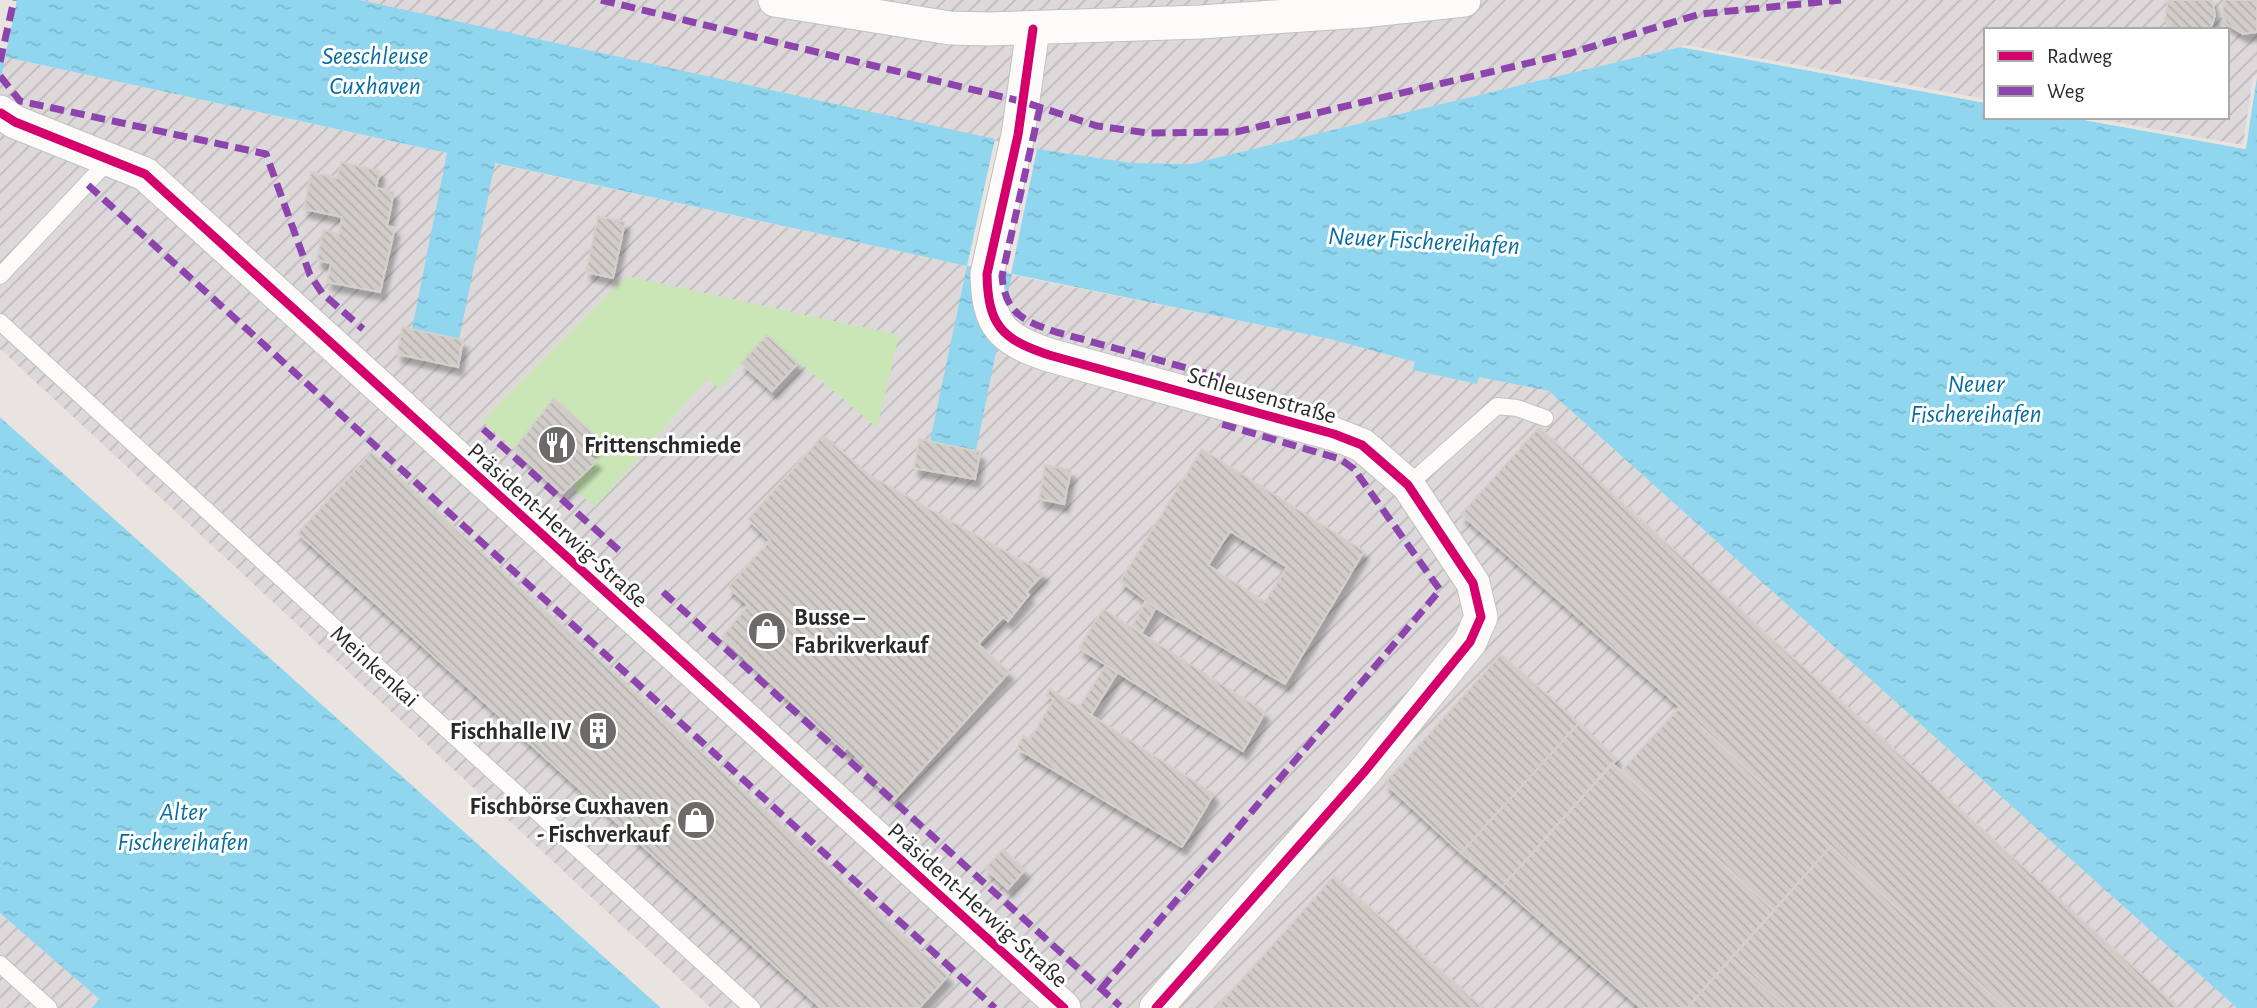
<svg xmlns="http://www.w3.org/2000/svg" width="2257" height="1008" font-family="'Alegreya Sans',sans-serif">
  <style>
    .industrial { fill: url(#industrial-furrows) }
    .grass { fill: #cae6b6 }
    .water { fill: url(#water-ripples) }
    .pier { fill: #e9e4df }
    .building { fill: url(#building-back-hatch); stroke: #d4d0cb; stroke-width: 2; fill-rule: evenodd; filter: url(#shadow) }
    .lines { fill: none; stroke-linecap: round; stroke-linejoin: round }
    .lane-casing { stroke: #c2c0c1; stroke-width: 18 }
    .street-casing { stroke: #c2c0c1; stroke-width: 35 }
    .lane { stroke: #fcfbfa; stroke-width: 16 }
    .street { stroke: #fcfbfa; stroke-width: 33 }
    .quiet { stroke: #8e44ad; stroke-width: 7; stroke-dasharray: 14 7; stroke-linecap: butt }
    .cycleway-casing { stroke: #fff; stroke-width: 13 }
    .cycleway { stroke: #d6006c; stroke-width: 9 }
    .labels { text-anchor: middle; stroke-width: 6; stroke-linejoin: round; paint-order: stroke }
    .street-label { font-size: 24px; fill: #2a2a2a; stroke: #fff }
    .poi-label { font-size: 24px; font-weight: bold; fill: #2a2a2a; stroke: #fff; text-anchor: start }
    .water-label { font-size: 26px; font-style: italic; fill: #066ea2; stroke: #fff }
  </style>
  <defs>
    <pattern id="industrial-furrows" width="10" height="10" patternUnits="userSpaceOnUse" patternTransform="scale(1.75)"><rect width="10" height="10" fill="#ddd9db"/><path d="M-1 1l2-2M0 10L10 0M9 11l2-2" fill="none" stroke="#bebabc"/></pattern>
    <pattern id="water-ripples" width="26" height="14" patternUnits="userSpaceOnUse" patternTransform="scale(1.75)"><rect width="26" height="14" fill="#8fd6ee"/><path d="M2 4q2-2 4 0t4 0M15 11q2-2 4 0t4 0" fill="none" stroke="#7cb8cc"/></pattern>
    <pattern id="building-back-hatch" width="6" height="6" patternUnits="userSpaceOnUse" patternTransform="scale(1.75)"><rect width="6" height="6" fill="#d0cdc9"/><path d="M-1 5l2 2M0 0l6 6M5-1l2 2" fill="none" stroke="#b3b0ad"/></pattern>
    <filter id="shadow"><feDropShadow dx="4.5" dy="8" stdDeviation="2" flood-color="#0004"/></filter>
  </defs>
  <rect width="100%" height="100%" fill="#e9e4df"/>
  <!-- industrial -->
  <path class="industrial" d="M360,0H2257V78L2246,149L2067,117H2227V30H1986V103L1680,47L1191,164L1132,163L1042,151Z
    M0,56L967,266L1330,339L1416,362L1414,370L1477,384L1479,377L1549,391L2237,1008H711L0,349Z
    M0,913L99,999L92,1008H0Z"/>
  <!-- grass -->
  <path class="grass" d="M626,276L899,335L877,428L767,335L720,389L707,379L595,507L571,486L596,461L587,455L600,440L554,399L514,449L482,421Z"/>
  <!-- water -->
  <path class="water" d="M17,0H360L995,139L967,266L1011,274L1037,149L1132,163L1191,164L1680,47L1986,103V117H2067L2245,149L2257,78V1008H2237L1549,391L1479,377L1477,384L1413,370L1415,362L1330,339L1012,274L976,450L930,441L967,266L495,163L459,340L412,329L447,153L5,57L0,83V56L5,57Z
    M0,417L661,1008H92L99,999L0,913Z"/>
  <!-- pier -->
  <path class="pier" d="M1686,45L1986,99V103L1680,47Z
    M2257,74L2246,149L2067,117H2087L2243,145L2253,77Z
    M0,414L663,1005L665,1008L0,417Z"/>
  <!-- building -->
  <path class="building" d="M2168,0H2212L2215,15L2212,25L2208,30H2172L2165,19Z
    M2224,0H2257V32L2243,34L2227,24L2222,15Z
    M341,162L380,171L376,188L394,192L387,226L395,228L380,292L327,282L331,263L317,260L323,230L339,234L342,217L304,209L311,172L337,178Z
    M598,216L625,222L613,278L586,272Z
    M402,327L463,340L458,367L397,354Z
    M767,335L798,363L772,391L741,363Z
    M554,398L600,440L587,455L597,461L562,494L514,449Z
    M1539,427L2179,1008H2006L1680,707L1461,514Z
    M823,435L869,475L1044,573L1026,592L1029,595L1008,621L1003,617L978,644L1009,672L894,800L863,771L867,767L847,747L844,751L722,637L748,605L728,587L770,540L748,519Z
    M919,439L980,452L975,479L914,468Z
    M1202,449L1364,551L1285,684L1156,608L1120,581ZM1230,531L1287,567L1265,602L1208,565Z
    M371,452L948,976L919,1008H821L298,533Z
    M1045,465L1071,470L1064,504L1039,499Z
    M1146,601L1156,608L1142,632L1132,626Z
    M1103,609L1265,712L1243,751L1079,648Z
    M1501,654L1579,723L1461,853L1385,783Z
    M1106,665L1117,673L1091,715L1079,707Z
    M1050,689L1214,794L1182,847L1017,748L1023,736L1030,739L1054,699L1046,696Z
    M1680,707L1830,847L1774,911L1622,770Z
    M1579,723L1617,759L1502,887L1461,853Z
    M1612,763L1774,911L1687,1008H1641L1502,887Z
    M1830,847L2006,1008H1787L1731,958Z
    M1003,849L1025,870L1008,889L985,868Z
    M1334,876L1483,1008H1216Z
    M1731,958L1787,1008H1687Z"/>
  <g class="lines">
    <defs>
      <path id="lane" d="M0,276L110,159
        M0,322L752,1008
        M1408,485L1497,406L1517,408L1545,418
        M0,964L49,1008"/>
      <path id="street" d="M775,0L950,28L989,29L1201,22L1362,11L1464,0
        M1033,29L1018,135L987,274C988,325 1001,339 1049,355L1334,434L1362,445L1408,485L1473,583L1481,617L1470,642L1365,771L1156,1008
        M0,112L15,122L145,174L1064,1008"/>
    </defs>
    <!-- lane casing -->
    <use href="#lane" class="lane-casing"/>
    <!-- street casing -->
    <use href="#street" class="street-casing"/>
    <!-- lane -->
    <use href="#lane" class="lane"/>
    <!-- street -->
    <use href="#street" class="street"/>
    <!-- quiet -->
    <path class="quiet" d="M601,0L1024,102L1097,126L1148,133L1236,132L1571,53L1700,14L1841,0
      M0,62L14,0
      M0,76L20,101L266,154L310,275L322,293L363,329
      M1040,107L1002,276C1005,313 1023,321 1056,332L1231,380
      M88,185L995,1008
      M483,429L623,554
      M663,592L1120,1006
      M1101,989L1440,590L1354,469L1340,459L1218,423"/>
    <defs>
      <path id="cycleway" d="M1033,29L1018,135L987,274C988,325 1001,339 1049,355L1334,434L1362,445L1408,485L1473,583L1481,617L1470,642L1365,771L1156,1008
        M1,113L15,122L145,174L1064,1008"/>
    </defs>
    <!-- cycleway casing -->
    <use href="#cycleway" class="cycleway-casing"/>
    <!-- cycleway -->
    <use href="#cycleway" class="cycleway"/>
  </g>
  <!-- icons -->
  <defs>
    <symbol id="restaurant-disc" viewBox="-11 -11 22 22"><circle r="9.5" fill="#6d6b69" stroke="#fff"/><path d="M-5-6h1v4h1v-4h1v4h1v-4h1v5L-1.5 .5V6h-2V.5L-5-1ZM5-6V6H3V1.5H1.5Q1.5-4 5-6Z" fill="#fff"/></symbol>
    <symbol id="shop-disc" viewBox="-11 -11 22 22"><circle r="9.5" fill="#6d6b69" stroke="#fff"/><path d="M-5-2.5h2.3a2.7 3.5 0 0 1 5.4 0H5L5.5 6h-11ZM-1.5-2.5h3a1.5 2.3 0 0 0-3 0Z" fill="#fff"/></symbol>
    <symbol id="building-disc" viewBox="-11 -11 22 22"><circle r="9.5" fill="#6d6b69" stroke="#fff"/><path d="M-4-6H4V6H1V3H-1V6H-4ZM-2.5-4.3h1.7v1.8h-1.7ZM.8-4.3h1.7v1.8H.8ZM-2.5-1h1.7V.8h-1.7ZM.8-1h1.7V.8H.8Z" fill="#fff"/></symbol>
  </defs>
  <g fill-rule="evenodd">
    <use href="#restaurant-disc" x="535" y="423" width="44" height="44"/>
    <use href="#shop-disc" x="745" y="609" width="44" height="44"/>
    <use href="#building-disc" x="576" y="709" width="44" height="44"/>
    <use href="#shop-disc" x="674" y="798" width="44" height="44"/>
  </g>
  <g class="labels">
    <!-- street labels -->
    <g class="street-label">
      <text transform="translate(1262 395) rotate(16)" y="8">Schleusenstraße</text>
      <text transform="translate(558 525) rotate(42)" y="8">Präsident-Herwig-Straße</text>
      <text transform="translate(375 666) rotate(42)" y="8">Meinkenkai</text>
      <text transform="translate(978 905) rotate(42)" y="8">Präsident-Herwig-Straße</text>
    </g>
    <!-- poi labels -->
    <g class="poi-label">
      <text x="584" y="453">Frittenschmiede</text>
      <text x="794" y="625">Busse –<tspan x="794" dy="28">Fabrikverkauf</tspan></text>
      <text x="571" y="739" text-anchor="end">Fischhalle IV</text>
      <text x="669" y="814" text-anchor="end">Fischbörse Cuxhaven<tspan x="669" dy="28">- Fischverkauf</tspan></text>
    </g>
    <!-- water labels -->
    <g class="water-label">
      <text x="375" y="64">Seeschleuse<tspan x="375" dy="30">Cuxhaven</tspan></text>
      <text transform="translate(1424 240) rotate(3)" y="9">Neuer Fischereihafen</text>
      <text x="1976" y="392">Neuer<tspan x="1976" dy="30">Fischereihafen</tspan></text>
      <text x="183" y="820">Alter<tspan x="183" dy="30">Fischereihafen</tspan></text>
    </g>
  </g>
  <!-- legend -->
  <rect x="1984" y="28" width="245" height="91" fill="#ffffff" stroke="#aaaaaa" stroke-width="2"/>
  <rect x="1998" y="51" width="35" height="10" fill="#d6006c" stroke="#aaaaaa" stroke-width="2"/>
  <text x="2047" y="63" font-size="21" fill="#2a2a2a">Radweg</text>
  <rect x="1998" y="86" width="35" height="10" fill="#8e44ad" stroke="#aaaaaa" stroke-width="2"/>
  <text x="2047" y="98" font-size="21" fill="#2a2a2a">Weg</text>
</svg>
